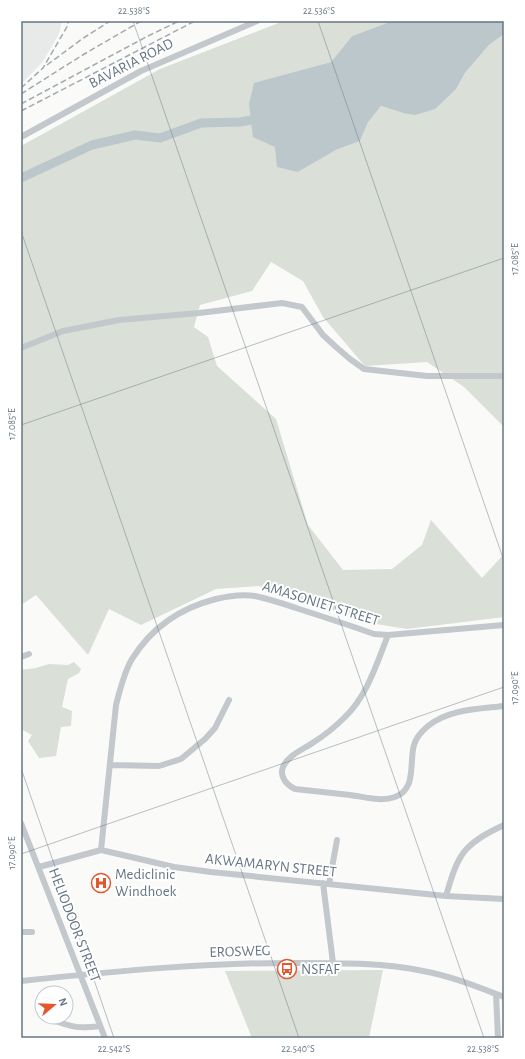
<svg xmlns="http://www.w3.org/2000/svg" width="525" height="1059" font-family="'Alegreya Sans',sans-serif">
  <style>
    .built { fill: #e8e9e9 }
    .green { fill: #dadfd7 }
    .water { fill: #bbc7cb }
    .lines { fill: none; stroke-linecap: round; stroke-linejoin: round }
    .river { stroke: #bbc7cb; stroke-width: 9 }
    .minor { stroke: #c3c8cc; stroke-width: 6 }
    .rail { stroke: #a2aab0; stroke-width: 1.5; stroke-dasharray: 6 3; stroke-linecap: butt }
    .ticks { fill: none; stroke: #657683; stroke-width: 1; stroke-opacity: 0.45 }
    .labels { text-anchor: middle; stroke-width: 4; stroke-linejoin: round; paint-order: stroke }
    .street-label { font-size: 15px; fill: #657683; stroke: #fff }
    .poi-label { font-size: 15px; fill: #657683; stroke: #fff; text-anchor: start }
    .neatline { fill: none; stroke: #657683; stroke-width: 1.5 }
    .ticks-label { font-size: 10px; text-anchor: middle; fill: #657683 }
  </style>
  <rect width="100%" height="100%" fill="#fafaf8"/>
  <!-- built -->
  <path class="built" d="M21,21H62L59,34L42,63L21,84Z"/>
  <!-- green -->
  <path class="green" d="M284,21H392L352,36L331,62L254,84L275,147L298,172L336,150L360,141L368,121L381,106L403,113L456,89L465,73L489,45L504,34V427L464,387L427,362L365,366L323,317L303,281L271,262L252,291L200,305L194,327L208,337L217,366L276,419L308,525L343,570L392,569L422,545L431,520L482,578L504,554V617L407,629L376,624L259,586L216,589L141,625L109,609L88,655L36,595L21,605V146L160,69Z
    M74,662L81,669L79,673L68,679L62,707L72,711L71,726L61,727L56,756L39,758L28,741L32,735L21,729V670L36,668L49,664L68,665Z
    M383,970L369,1038H252L225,971Z"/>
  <!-- water -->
  <path class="water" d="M392,21H504V34L489,45L465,73L456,89L435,109L415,115L403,113L381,106L368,122L360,141L336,150L298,172L277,167L275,147L253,137L249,104L254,83L331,62L352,36Z"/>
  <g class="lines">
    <!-- river -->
    <path class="river" d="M21,178L92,145L135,135L160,138L201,123L240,122L262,118"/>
    <!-- minor -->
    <path class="minor" d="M21,137L141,71L257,21
      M21,348L63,331L119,320L199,313L282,303L302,307L323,335L336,347L350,359L364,369L427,376H504
      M388,635C377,663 367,696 345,717C336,726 325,735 314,742C304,749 288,755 283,767C279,777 287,785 295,789C314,791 332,793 350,795C365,797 381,802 395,797C417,789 409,762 414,745C416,737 422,731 428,726C449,709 479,709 504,706
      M21,657L29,654
      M111,765L159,766L181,759L205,739L215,728L229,700
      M21,823L105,1038
      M101,850L116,705C120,690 124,672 132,659C152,627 180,608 216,599C228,596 242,594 255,596C270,599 284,604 299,609C324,617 349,625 374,634L388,635L504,625
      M39,867L101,850L174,867L211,872L446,896L504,899
      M323,883L333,963
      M329,884L337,840
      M446,896C458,854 463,844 504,825
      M21,932H32
      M21,981C116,971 210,962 305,963C344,963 385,963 423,971C451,976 478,987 504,997
      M496,994L498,1038
      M50,1019C71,1027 78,1029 100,1026"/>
    <!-- rail -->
    <path class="rail" d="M47,65L82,39L110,21
      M21,88L43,68L68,25V21
      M21,94L81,56L141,21
      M21,104L148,36L179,21
      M21,111L195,21"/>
  </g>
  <!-- ticks -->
  <path class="ticks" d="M133,21L484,1038M318,21L504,561M503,21L504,24M21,231L299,1038M21,425L504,258M21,768L114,1038M21,854L504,687"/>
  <!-- icons -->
  <defs>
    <symbol id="hospital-ring" viewBox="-11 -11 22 22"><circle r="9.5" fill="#fff" stroke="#e4572e" stroke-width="1.5"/><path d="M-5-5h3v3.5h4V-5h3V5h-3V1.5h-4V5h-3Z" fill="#e4572e"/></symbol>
    <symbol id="bus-ring" viewBox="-11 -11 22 22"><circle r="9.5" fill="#fff" stroke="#e4572e" stroke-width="1.5"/><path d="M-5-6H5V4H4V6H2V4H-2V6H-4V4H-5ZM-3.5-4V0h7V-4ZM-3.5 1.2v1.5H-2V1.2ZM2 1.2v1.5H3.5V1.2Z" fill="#e4572e"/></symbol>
  </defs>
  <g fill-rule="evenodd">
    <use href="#hospital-ring" x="90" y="872" width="22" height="22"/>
    <use href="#bus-ring" x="276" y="958" width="22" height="22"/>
  </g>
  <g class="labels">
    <!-- street labels -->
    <g class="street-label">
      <text transform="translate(131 63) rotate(-27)" y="5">BAVARIA ROAD</text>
      <text transform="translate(321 603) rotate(17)" y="5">AMASONIET STREET</text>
      <text transform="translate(271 865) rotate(6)" y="5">AKWAMARYN STREET</text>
      <text transform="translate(75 925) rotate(69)" y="5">HELIODOOR STREET</text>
      <text transform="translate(240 951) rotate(-2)" y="5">EROSWEG</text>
    </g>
    <!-- poi labels -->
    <g class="poi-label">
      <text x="115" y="879">Mediclinic<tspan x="115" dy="17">Windhoek</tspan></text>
      <text x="301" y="974">NSFAF</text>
    </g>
  </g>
  <!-- border -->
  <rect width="525" height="1059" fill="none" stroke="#ffffff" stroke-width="44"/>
  <!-- north arrow -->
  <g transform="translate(54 1005) rotate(71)"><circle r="19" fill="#ffffff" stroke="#c1c8cd"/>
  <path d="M0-3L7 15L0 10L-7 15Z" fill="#e4572e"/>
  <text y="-6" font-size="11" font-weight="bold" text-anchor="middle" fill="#657683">N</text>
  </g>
  <rect x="22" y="22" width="481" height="1015" class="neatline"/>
  <g class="ticks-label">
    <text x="134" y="14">22.538°S</text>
    <text x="319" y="14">22.536°S</text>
    <text transform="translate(514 259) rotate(-90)" y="4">17.085°E</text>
    <text transform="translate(11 424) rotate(-90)" y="4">17.085°E</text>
    <text transform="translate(514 688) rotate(-90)" y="4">17.090°E</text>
    <text transform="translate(11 853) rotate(-90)" y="4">17.090°E</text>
    <text x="114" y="1052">22.542°S</text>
    <text x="298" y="1052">22.540°S</text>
    <text x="483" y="1052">22.538°S</text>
  </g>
</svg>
